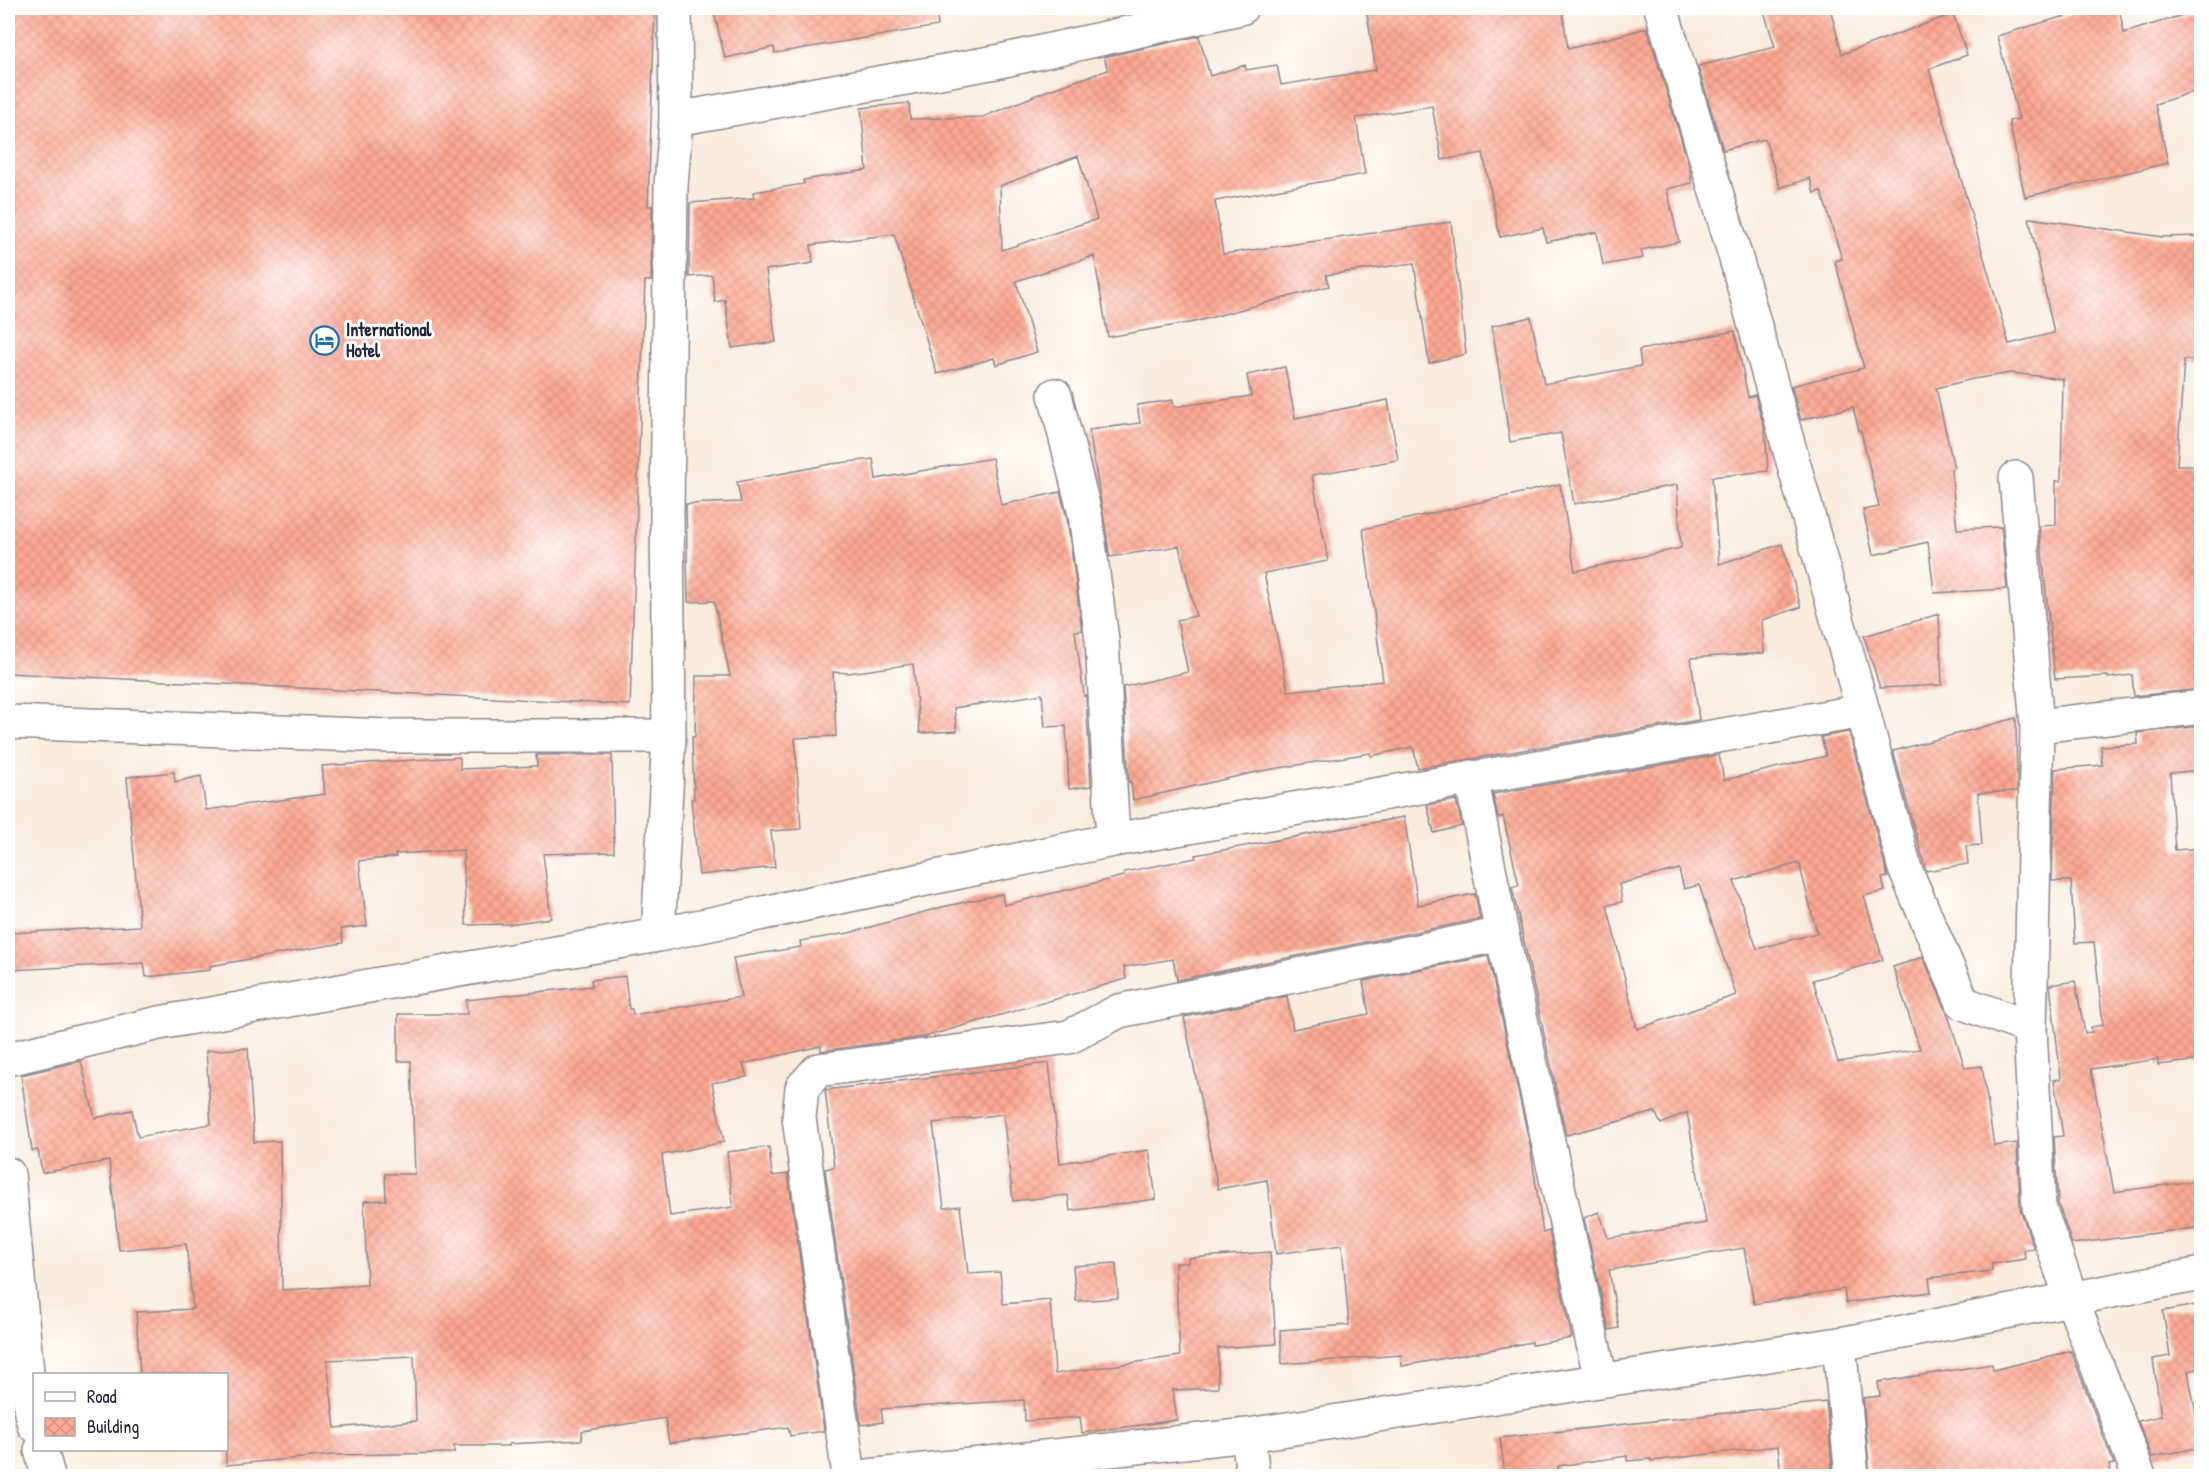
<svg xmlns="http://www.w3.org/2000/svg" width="2209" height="1484" font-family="'Patrick Hand',sans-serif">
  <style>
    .building { fill: url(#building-cross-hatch); fill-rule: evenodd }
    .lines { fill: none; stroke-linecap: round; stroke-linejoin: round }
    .minor-casing { stroke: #8e878c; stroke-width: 36 }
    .minor { stroke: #fff; stroke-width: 33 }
    .labels { text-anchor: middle; stroke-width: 6; stroke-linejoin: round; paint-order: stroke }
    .poi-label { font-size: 18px; font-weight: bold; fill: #22223b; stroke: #fff; text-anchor: start }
  </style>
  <defs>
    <pattern id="building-cross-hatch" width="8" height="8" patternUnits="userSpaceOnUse" patternTransform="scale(1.5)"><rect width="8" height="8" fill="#fda892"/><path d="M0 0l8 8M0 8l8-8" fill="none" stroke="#d9907f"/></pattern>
  </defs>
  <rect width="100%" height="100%" fill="#fff"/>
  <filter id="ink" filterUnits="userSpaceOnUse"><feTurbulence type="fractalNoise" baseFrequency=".0167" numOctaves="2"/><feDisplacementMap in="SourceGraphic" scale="12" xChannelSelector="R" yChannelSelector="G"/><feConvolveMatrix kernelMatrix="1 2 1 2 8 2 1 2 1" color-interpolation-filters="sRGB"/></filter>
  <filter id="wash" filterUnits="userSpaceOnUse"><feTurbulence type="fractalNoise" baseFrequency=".008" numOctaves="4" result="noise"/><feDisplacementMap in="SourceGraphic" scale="24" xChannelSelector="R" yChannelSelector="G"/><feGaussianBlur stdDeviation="1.35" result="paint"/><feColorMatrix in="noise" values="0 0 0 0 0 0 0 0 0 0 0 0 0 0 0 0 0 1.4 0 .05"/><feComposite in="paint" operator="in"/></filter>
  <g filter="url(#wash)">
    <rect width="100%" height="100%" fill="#f9ecdd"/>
    <g id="blocks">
      <!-- building -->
      <path class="building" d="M8,8H655L648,206H652L651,281H645L630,705L8,673Z
        M713,8H936L938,26L775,53L774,47L725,58Z
        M1411,8H1562L1568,49L1647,28L1689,165L1692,183L1667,189L1679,242L1641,250L1643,258L1603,265L1597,232L1546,242L1543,228L1500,237L1483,153L1442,160L1432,106L1356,118L1365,174L1215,201L1223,254L1451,222L1466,354L1429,363L1414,263L1326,275L1329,286L1194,322L1108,337L1094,256L1016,281L1037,352L996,365L994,358L937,374L894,234L811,245L813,263L766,270L776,342L732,348L725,300L715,302L712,275L689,277L690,203L754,198L753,192L804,184L803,180L867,170L861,108L909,103L910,119L983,117L1046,91L1108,70L1104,57L1199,36L1210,76L1245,65L1246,70L1277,65L1281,85L1376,70L1367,14ZM1078,156L1097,219L1002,250L1000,186Z
        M1763,8H1830L1842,54L1953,14L1967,55L1929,69L2009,344L2054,333L2029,218L2163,237L2202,236V360H2184L2177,465H2202V504H2196L2202,689L2134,696L2132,675L2108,678V676L2055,679L2039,526L2056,525V481H2061L2063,379L2011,373L1973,379L1936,388L1954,468L1951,469L1957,529L2001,527L2007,589L1934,593L1928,542L1873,555L1863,510L1879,507L1861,431H1859L1853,407L1801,420L1791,386L1864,368L1835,261L1842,259L1821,191L1814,193L1810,178L1780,188L1765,139L1723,150L1698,66L1775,47Z
        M2105,8H2119L2124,33L2202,9V89L2155,104L2168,163L2025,197L2009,121L2019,119L1997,36L2058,18Z
        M1531,317L1544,384L1641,366L1639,350L1735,331L1748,397L1755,395L1765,430L1768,471L1712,477L1719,564L1782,544L1801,607L1762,620L1764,653L1691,658L1699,720L1418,768L1413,747L1371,756L1370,753L1261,771L1133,800L1131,782H1129L1123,687L1188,672L1177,620L1196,616L1179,546L1110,557L1089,430L1140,423L1137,405L1173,400L1174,407L1251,396L1247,375L1285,367L1295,418L1388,400L1398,460L1312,475L1328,561L1264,573L1288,691L1383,681L1363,529L1560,484L1575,571L1681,548L1677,485L1574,504L1561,433L1510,442L1492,326Z
        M992,458L1001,505L1060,492L1067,518L1082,630L1075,631L1084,696L1086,695L1091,786L1069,789L1066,726L1045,727L1042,694L954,708L957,731L920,733L913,664L849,673L833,672L836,736L795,738L801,829L771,831L775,867L699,875L691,799H694L692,737H695L696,676H730L714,601L688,602L686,504L741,502L737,482L831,464L873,459L876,479Z
        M1939,614L1942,685L1880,688L1864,636Z
        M2016,718L2017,791L1978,793L1982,845L1966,846L1968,864L1926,871L1893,751Z
        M2202,726V770L2170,773L2175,850L2202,848V1060L2158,1065V1059L2091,1069L2114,1192L2202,1180V1227L2072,1244L2058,1203L2054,1137L2063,1136L2054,1080L2061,1079L2050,985L2075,981L2085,1033L2092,1032L2091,1027L2103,1025L2094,942L2075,943L2071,881H2052L2055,769L2102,765L2101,746L2138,744L2137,733Z
        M1849,732L1888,877L1882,878L1885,891L1864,896L1883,960L1813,980L1838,1062L1920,1049L1893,967L1923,957L1947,1012L1965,1068L1982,1066L1994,1146L2017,1143L2020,1208L2034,1249L2024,1250L2025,1259L1992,1264V1271L1929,1278L1931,1292L1846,1303L1844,1289L1754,1304L1744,1248L1609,1270L1619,1328L1609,1330L1584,1218L1599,1212L1608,1238L1706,1223L1687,1112L1661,1124L1655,1112L1566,1135L1512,887L1519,885L1503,816L1498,818L1493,794L1719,755L1724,780L1826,756L1821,737ZM1799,863L1817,933L1757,949L1734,881ZM1679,869L1684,889L1699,885L1736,995L1637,1029L1607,905L1622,902L1619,884Z
        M536,755H612L614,852L543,854L551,918L509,924L466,925L463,850L395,854L396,857L359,861L367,926L341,929L343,943L210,966V970L146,977L144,963L11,970L10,933L140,926L127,777L174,772L175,782L201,776L206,810L325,794L322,766L460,757V769L537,766Z
        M1456,800L1462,826L1434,833L1427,805Z
        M1404,817L1418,905L1475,894L1480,919L1177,980L1173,959L1124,967L1126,979L924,1037L821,1051V1046L743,1064L747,1077L712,1083L724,1142L662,1155L670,1216L733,1207L727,1152L769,1147L772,1176L788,1174L824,1431L790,1436L788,1427L669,1443L665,1418L582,1431V1440L509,1444V1446H454V1453L333,1455L226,1465V1374H140L136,1312L193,1309L186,1244L119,1250L109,1161L42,1173L38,1150L32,1151L21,1075L81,1061L95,1118L132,1110L138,1137L211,1124L206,1051L248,1048L254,1142L280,1141L282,1290L367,1285L364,1201L386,1200L385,1174H415L411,1061H398V1014H467L466,1000L592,986L591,980L625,976L629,1009H632L633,1015L741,997L733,958L801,947L800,941L849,933L942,907L1002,894L1004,905L1124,876V872L1196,858L1195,855ZM414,1356L416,1421L335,1428L327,1360Z
        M1488,956L1530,1145L1543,1233L1549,1231L1572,1338L1532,1345V1342L1402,1366L1401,1355L1282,1364L1280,1330L1349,1325L1342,1245L1276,1254L1267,1180L1218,1189L1184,1017L1287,996L1293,1029L1369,1014L1363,981Z
        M1049,1063L1060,1163L1149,1150L1156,1199L1070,1211L1068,1195L1013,1201L1003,1114L933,1123L944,1208L960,1206L968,1274L1000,1272L1003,1304L1050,1300L1055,1374L1180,1356L1175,1263H1188V1258L1270,1252L1276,1344L1218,1348V1388L1173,1390L1177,1420L1082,1433L1080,1417L1025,1421L1024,1400L881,1409L883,1422L861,1425L825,1169L834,1167L825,1090Z
        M1116,1263L1118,1298L1076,1301L1073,1266Z
        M2202,1304V1368L2188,1371L2202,1447L2152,1457L2138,1421L2161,1416L2153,1359L2170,1356L2163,1311Z
        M2071,1351L2114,1464L2109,1465L2112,1476H1870L1863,1398L1880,1396L1878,1382L1992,1364L1993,1370Z
        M1826,1402L1833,1476H1781L1778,1446L1651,1461V1459L1627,1461V1456L1558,1466L1559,1476H1505L1500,1438Z"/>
    </g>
  </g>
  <g filter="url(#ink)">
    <use href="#blocks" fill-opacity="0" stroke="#8e878c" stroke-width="1.5"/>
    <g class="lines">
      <defs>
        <path id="minor" d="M1661,8L1737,262L1863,711L1905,869L1963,1003L2030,1028
          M676,119L996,62L1241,8
          M1055,395L1085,514L1102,640L1113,840
          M2016,478L2037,726L2030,1028L2039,1207L2071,1297L2139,1476
          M8,722L389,736H669
          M2037,726L2202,707
          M1471,777L1502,934L1601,1380
          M658,935L669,736L667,511L671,186L676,119L675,8
          M8,1059L159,1023L658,935L1113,840L1863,711
          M8,1174L31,1413L34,1425
          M1839,1344L1852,1476
          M1248,1435L1253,1476
          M41,1450L48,1476
          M849,1476L799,1118L802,1088L818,1070L1069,1037L1119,1011L1502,934
          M868,1476L1248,1435L1839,1344C1960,1322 2080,1296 2202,1274"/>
      </defs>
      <!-- minor casing -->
      <use href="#minor" class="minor-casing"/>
      <!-- minor -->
      <use href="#minor" class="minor"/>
    </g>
  </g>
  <!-- icons -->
  <defs>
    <symbol id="hotel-ring" viewBox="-11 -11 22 22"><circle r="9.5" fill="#fff" stroke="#1f6fb2" stroke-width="1.5"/><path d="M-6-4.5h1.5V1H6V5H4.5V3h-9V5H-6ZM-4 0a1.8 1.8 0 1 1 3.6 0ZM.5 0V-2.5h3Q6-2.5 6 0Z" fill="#1f6fb2"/></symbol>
  </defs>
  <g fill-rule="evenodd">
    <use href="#hotel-ring" x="308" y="324" width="33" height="33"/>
  </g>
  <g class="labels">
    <!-- poi labels -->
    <g class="poi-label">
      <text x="346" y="336">International<tspan x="346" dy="21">Hotel</tspan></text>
    </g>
  </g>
  <!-- margin -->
  <rect width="2209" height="1484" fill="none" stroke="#fff" stroke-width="30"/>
  <!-- legend -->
  <rect x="33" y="1373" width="195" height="78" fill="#ffffff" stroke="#a7a7b1" stroke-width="1.5"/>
  <rect x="45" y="1392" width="30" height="9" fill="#ffffff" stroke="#a7a7b1" stroke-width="1.5"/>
  <text x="87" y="1403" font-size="18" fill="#22223b">Road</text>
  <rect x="45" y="1418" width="30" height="18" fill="url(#building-cross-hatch)" stroke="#a7a7b1" stroke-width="1.5"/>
  <text x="87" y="1433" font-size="18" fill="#22223b">Building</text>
</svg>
